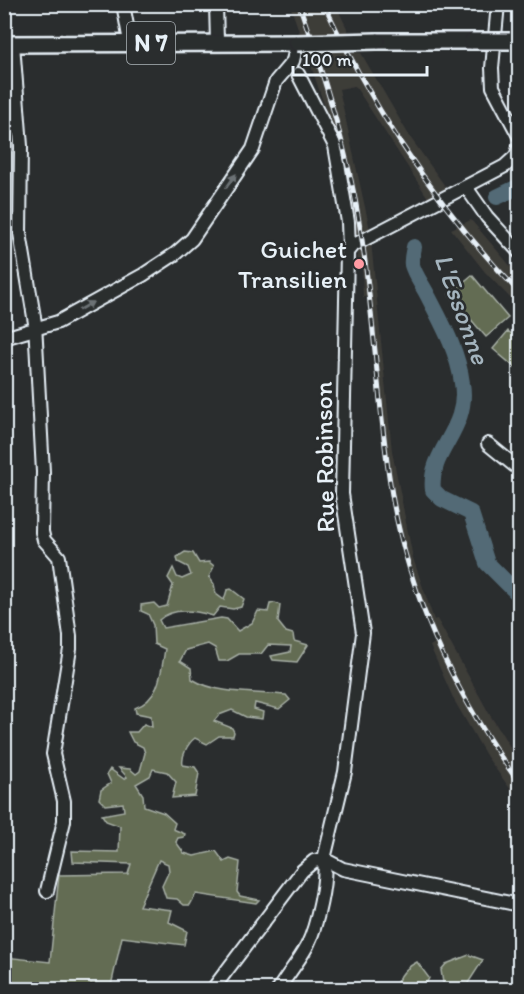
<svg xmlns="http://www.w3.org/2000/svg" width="524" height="994" font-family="Itim,sans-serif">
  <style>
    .built { fill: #3e3c39 }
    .green { fill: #636c52; stroke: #a6aea5; stroke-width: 1.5 }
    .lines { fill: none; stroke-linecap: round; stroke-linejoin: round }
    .river { stroke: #526a76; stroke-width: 16 }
    .minor-casing { stroke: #e8f1f8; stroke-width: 16 }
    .major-casing { stroke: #e8f1f8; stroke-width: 20 }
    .minor { stroke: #2a2d2e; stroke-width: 12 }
    .major { stroke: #2a2d2e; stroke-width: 15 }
    .rail-casing { stroke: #e8f1f8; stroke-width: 5 }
    .rail { stroke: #2a2d2e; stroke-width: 3; stroke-dasharray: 9; stroke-linecap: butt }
    .major-bridge-casing { stroke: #e8f1f8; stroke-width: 20; stroke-linecap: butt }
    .major-bridge { stroke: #2a2d2e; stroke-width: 15 }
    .oneway { fill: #6c7275 }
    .poi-dot { fill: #ff9aa2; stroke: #2a2d2e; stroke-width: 2 }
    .labels { text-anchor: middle; stroke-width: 5; stroke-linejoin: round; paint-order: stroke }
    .shield { fill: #2a2d2e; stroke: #afb6bb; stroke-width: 1.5 }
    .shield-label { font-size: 24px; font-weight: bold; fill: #e8f1f8 }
    .poi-label { font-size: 26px; fill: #e8f1f8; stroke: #2a2d2e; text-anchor: end }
    .street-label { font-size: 26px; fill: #e8f1f8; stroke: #2a2d2e }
    .water-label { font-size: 27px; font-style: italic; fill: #a4b4be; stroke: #2a2d2e }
  </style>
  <rect width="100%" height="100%" fill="#2a2d2e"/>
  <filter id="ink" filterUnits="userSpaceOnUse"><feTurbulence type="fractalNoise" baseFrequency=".0167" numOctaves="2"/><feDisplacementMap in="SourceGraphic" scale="12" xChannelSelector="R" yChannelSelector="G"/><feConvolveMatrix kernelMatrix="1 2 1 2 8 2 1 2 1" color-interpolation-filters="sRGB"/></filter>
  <g filter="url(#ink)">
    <!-- built -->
    <path class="built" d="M290,5H336L350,35L300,34Z
      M309,48L361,53L410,137L447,189L428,198L355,86L339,89L370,230L357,236L335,137L306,51Z
      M471,220L519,276V307L485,272L451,229Z
      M371,241L392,451L413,558L434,620L437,619L490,715L519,761V801L487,757L454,700L430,646L435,643L402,548L381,429L367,297H363L362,268H358L357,251Z"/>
    <!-- green -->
    <path class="green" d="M472,275L508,318L486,337L449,294Z
      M508,331L519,340V371L493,349Z
      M185,552L193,553L199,563L209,562L214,566L209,577L214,584L216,594L224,600L227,590L231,589L244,599L241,607L233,609L220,607L213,616C197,611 174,606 159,620L163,628L221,618L227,619L238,631L252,623L258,611L268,612L270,604L275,603L280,605L278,622L286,632L293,634L294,641L308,645L297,662L273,660L271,656L290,652L291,646L268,645L261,654H239L227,661H219L215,648L208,644L186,650L180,661L191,668L192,679C218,695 256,692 286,695L290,700L279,709L255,703L254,709L263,712L262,719L246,717L232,710L219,715L214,721L232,728L234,732L233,736H219L207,744L195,738C188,743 181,756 183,765L195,767L199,773L195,796L172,798L176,782L167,772L153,769L150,776L136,784L143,795L144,806L164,813L175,823L173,829L185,834L184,837L178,838L176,842L184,853L194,856L216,851L224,862L230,859L240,862L237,892L240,896L259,900L256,903L196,894L190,905H184L177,899L166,898L162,886L169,871L168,864L159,860L139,906L172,910L169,922L187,931L184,945L122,937L111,986L91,983L90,989H5V957L50,962L59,875L128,874L131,864L73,862L72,851L119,852L120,826L106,821L102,815L124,811L123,803L105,805L99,799L101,790L111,783L107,774L110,769L124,779L127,777L119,768L130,769L136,774L140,771L145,753L143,747L133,742L128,732H137L144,724L152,727L151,716L136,713L135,708C160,699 161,673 165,649L154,644L153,625L148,614L141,611V605L154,603L159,608L167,606L173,585L168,578L173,568L177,577L182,579L191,575L188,567L178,562L177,557Z
      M469,955L483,960L468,983L471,989H444L441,970L446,964Z
      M417,962L429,978L424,988L400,989L397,982C403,972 407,967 417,962Z"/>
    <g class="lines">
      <!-- river -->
      <path class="river" d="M497,197L520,186
        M414,247C413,253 411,259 412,265C415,276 424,287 429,298C443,325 458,352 462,383C470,430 428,451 433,490L442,499L471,513L487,563L520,596"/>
      <defs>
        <path id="minor" d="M123,4L130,42
          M216,4L217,42
          M498,4L492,68L493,87L520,138
          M13,44L21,146L20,233L35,323L43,472L42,532L44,540L59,557L70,636V649L53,754L64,801V821L47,891
          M298,74L335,146L348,222L349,249
          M466,187L487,217L520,253
          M4,338L58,322L143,275L175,254L192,239L253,149L276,81L293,61L297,43
          M488,444L520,470
          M324,859L343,869L520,905
          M212,990L302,871L314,861L324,859
          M278,990C287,975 299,961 307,946C317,926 327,881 324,859L345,772L363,633L342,494L347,252L352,246L505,166L516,156L520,145"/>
        <path id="major" d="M377,41H472
          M4,44L297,43"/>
      </defs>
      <!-- minor casing -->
      <use href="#minor" class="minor-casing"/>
      <!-- major casing -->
      <use href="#major" class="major-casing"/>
      <!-- minor -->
      <use href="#minor" class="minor"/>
      <!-- major -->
      <use href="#major" class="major"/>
      <defs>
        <path id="rail" d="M299,4C324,77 348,151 360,227C374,312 377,398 390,483C407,594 454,694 520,784
          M324,4C373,110 439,209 520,293"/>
      </defs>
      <!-- rail casing -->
      <use href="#rail" class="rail-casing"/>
      <!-- rail -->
      <use href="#rail" class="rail"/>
      <defs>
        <path id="major-bridge" d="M472,41H510
          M297,43L377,41"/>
      </defs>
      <!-- major-bridge casing -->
      <use href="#major-bridge" class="major-bridge-casing"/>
      <!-- major-bridge -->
      <use href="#major-bridge" class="major-bridge"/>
    </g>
    <!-- one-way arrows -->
    <defs><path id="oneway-solid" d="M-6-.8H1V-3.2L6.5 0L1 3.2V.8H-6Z" transform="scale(1.5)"/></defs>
    <g class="oneway">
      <use href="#oneway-solid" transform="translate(231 181) rotate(-55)"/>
      <use href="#oneway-solid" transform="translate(86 306) rotate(-30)"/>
    </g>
  </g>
  <!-- markers -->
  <circle class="poi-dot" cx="359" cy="264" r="6"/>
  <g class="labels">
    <!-- shield labels -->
    <rect class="shield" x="127" y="22" width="48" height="42" rx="4.5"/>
    <g class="shield-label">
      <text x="151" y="51">N 7</text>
    </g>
    <!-- poi labels -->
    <g class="poi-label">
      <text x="347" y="258">Guichet<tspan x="347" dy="30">Transilien</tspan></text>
    </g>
    <!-- street labels -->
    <g class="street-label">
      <text transform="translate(324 457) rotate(-91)" y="9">Rue Robinson</text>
    </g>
    <!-- water labels -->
    <g class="water-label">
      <text transform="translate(462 309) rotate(70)" y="9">L'Essonne</text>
    </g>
  </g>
  <!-- margin -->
  <rect width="524" height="994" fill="none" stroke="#2a2d2e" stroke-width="24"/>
  <rect x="12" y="12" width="500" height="970" fill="none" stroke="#e8f1f8" stroke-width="2" filter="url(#ink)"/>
  <!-- scale -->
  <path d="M293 66v9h134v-9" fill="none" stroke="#e8f1f8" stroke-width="3"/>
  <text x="302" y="66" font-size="18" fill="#e8f1f8" stroke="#2a2d2e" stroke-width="4.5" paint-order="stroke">100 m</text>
</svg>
